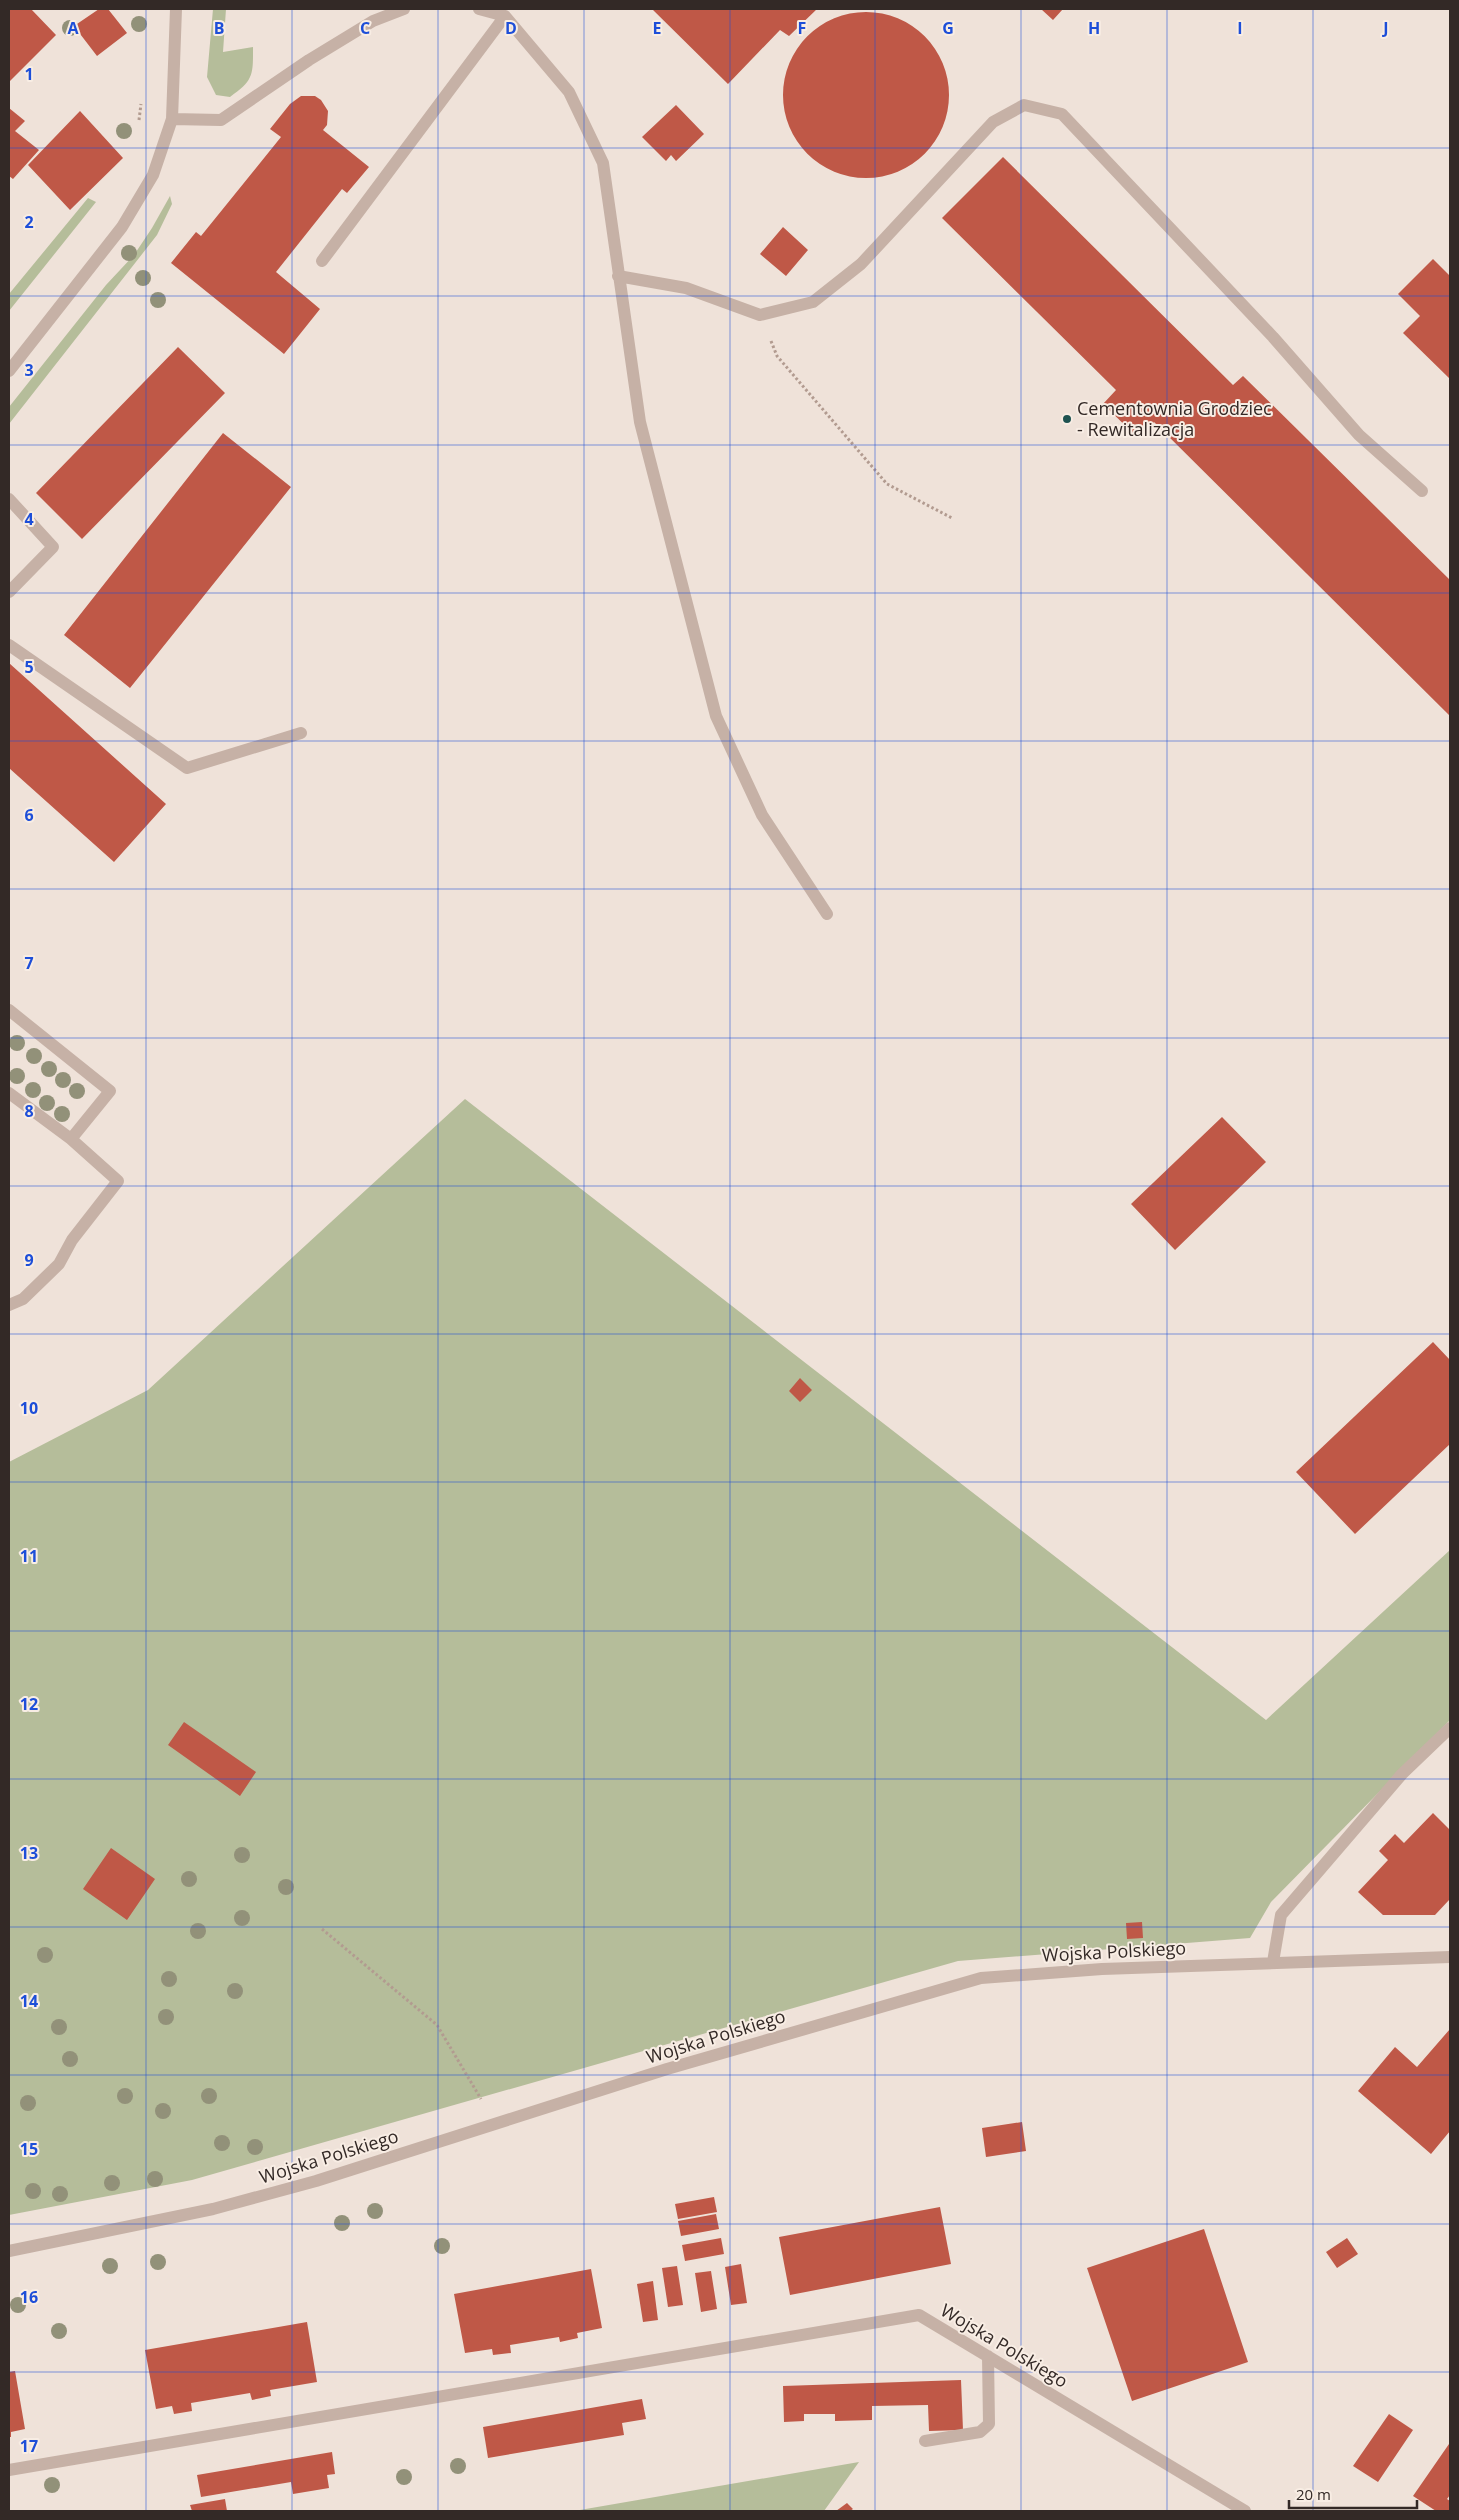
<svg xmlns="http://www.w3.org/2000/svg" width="1459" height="2520" font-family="'Open Sans',sans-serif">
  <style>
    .green { fill: #b5bd9a }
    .building { fill: #bf5847 }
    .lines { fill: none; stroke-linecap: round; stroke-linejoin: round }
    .path { stroke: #b29b90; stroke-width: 3; stroke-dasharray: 2.5 2.5; stroke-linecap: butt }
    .minor { stroke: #c6b1a6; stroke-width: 12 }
    .tree { fill: #929179 }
    .grid { fill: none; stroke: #1d4ed8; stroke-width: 1; stroke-opacity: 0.55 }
    .poi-dot { fill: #1e5250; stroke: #f8ede4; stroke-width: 2 }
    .labels { text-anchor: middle; stroke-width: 4; stroke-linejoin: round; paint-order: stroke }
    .poi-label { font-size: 18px; fill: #332926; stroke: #f8ede4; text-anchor: start }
    .street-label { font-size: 18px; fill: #332926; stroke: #f8ede4 }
    .grid-label { font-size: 16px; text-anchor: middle; font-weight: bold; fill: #1d4ed8; stroke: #f8ede4; stroke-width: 4; stroke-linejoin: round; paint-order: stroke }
  </style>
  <rect width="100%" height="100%" fill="#efe2d9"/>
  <!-- green -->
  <path class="green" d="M213,9H226L223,52L253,47C253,75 254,80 230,97L216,95L207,77Z
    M170,196L172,204L157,235L9,424V407L106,285L134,255L152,228Z
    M88,198L96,202L9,311V294Z
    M465,1099L1266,1720L1450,1550V1720L1271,1902L1250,1938L958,1961L192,2180L9,2215V1462L148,1390Z
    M859,2462L824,2511H574Z"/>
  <!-- building -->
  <path class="building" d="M9,9H31L56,35L10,81Z
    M99,9H108L127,33L97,56L74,26Z
    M652,9H817L789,36L780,30L728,84Z
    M1041,9H1063L1053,20Z
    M783 95a83 83 0 1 1 166 0a83 83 0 1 1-166 0Z
    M301,96H315L321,100L328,111L327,125L323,130L369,167L347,193L342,189L276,272L320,309L284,354L171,263L196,232L201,236L281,137L270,129L290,104Z
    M676,105L704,134L676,161L671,155L666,161L642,137Z
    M9,108L25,121L15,131L39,150L13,179L9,176Z
    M80,111L123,158L70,210L28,165Z
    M1003,157L1233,385L1243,376L1450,580V716L1154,422L1138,438L1103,404L1116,390L942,218Z
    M783,227L808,250L786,276L760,254Z
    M1433,259L1450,276V379L1403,333L1420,316L1398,294Z
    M178,347L225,393L82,539L36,493Z
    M223,433L291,487L130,688L64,635Z
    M9,663L166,804L114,862L9,768Z
    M1222,1117L1266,1162L1175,1250L1131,1204Z
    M1433,1342L1450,1360V1444L1355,1534L1296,1472Z
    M800,1378L812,1390L800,1402L789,1391Z
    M184,1722L256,1772L240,1796L168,1745Z
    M1433,1813L1450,1830V1899L1435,1915H1383L1358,1892L1388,1860L1379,1851L1395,1834L1404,1843Z
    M111,1848L155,1879L127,1920L83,1889Z
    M1142,1922L1143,1938L1127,1939L1126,1923Z
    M1450,2029V2131L1431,2154L1358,2091L1395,2047L1417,2067Z
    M1022,2122L1026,2151L986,2157L982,2128Z
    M714,2197L717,2212L678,2219L675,2204Z
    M940,2207L951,2264L790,2295L779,2237Z
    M716,2214L719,2229L681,2236L678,2221Z
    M1204,2229L1248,2362L1132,2401L1087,2268Z
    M721,2238L724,2254L685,2261L682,2245Z
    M1347,2238L1358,2254L1337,2268L1326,2252Z
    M741,2264L747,2303L731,2305L725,2267Z
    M677,2266L683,2305L668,2307L662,2268Z
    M591,2269L602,2328L577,2333L578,2338L560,2342L559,2337L510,2345L511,2353L493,2355L492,2349L465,2353L454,2294Z
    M711,2271L717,2309L701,2312L695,2273Z
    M653,2281L658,2320L643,2322L637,2284Z
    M307,2322L317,2382L270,2390L271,2396L252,2400L250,2393L191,2403L192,2411L174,2414L172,2406L156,2409L145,2350Z
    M15,2371L25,2429L11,2432V2437H9V2372Z
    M961,2380L963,2430L929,2431L928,2405L872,2406V2420L835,2421V2414H804V2421L784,2422L783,2386Z
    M642,2399L646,2419L622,2423L624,2435L488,2458L483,2427Z
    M1389,2414L1413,2430L1378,2482L1353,2466Z
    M1449,2444L1450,2495L1447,2499L1450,2501V2511H1436L1413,2496Z
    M332,2452L335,2474L327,2475L329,2488L293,2494L291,2482L201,2497L197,2475Z
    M225,2499L227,2511H192L190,2505Z
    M847,2503L853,2509L850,2511H836Z"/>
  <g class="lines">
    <!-- path -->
    <path class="path" d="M139,120L141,104
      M771,341L777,356L887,484L952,518
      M322,1929L437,2025L481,2099"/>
    <!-- minor -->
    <path class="minor" d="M479,9L505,16L569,92L603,163L640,422L716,716L762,815L827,914
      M172,119L221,120L309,60L373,21L404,9
      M322,261L505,16
      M618,276L686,288L760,315L813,302L861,264L993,122L1024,105L1062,114L1273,337L1359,435L1422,491
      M9,371L122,227L153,175L172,119L176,9
      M9,499L53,547L9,592
      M9,645L187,768L301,733
      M9,1010L110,1091L71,1139
      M9,1093L71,1139L118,1181L72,1240L59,1264L23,1299L9,1305
      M1273,1962L1281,1915L1402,1774L1450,1728
      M9,2251L213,2209L316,2181L667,2069L981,1978L1102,1969L1450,1957
      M925,2441L980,2432L989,2424L988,2356
      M9,2470L919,2315L1245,2511"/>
  </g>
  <!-- trees -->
  <g class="tree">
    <circle cx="139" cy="24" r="8"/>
    <circle cx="70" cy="28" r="8"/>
    <circle cx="124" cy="131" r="8"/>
    <circle cx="129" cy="253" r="8"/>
    <circle cx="143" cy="278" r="8"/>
    <circle cx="158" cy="300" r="8"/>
    <circle cx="17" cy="1043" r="8"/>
    <circle cx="34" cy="1056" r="8"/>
    <circle cx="49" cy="1069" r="8"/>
    <circle cx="17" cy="1076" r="8"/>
    <circle cx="63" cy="1080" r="8"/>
    <circle cx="33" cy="1090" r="8"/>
    <circle cx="77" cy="1091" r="8"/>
    <circle cx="47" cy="1103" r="8"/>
    <circle cx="62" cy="1114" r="8"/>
    <circle cx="242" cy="1855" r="8"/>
    <circle cx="189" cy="1879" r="8"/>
    <circle cx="286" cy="1887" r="8"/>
    <circle cx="242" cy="1918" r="8"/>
    <circle cx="198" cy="1931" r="8"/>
    <circle cx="45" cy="1955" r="8"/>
    <circle cx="169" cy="1979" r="8"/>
    <circle cx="235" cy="1991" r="8"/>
    <circle cx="166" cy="2017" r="8"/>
    <circle cx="59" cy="2027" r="8"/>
    <circle cx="70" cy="2059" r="8"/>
    <circle cx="125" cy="2096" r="8"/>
    <circle cx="209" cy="2096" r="8"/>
    <circle cx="28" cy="2103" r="8"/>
    <circle cx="163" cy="2111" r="8"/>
    <circle cx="222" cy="2143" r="8"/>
    <circle cx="255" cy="2147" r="8"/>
    <circle cx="155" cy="2179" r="8"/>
    <circle cx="112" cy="2183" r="8"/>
    <circle cx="33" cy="2191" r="8"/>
    <circle cx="60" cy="2194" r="8"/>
    <circle cx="375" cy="2211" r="8"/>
    <circle cx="342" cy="2223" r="8"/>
    <circle cx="442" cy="2246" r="8"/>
    <circle cx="158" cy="2262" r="8"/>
    <circle cx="110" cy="2266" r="8"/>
    <circle cx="18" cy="2305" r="8"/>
    <circle cx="59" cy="2331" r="8"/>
    <circle cx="458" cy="2466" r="8"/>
    <circle cx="404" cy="2477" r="8"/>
    <circle cx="52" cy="2485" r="8"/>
  </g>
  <!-- grid -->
  <path class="grid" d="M146,9V2511M292,9V2511M438,9V2511M584,9V2511M730,9V2511M875,9V2511M1021,9V2511M1167,9V2511M1313,9V2511M9,148H1450M9,296H1450M9,445H1450M9,593H1450M9,741H1450M9,889H1450M9,1038H1450M9,1186H1450M9,1334H1450M9,1482H1450M9,1631H1450M9,1779H1450M9,1927H1450M9,2075H1450M9,2224H1450M9,2372H1450"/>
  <!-- markers -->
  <circle class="poi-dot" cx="1067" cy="419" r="5"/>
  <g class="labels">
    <!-- poi labels -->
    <g class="poi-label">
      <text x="1077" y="415">Cementownia Grodziec<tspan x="1077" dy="21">- Rewitalizacja</tspan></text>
    </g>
    <!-- street labels -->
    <g class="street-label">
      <text transform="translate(1114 1952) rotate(-3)" y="6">Wojska Polskiego</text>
      <text transform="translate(716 2037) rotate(-17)" y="6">Wojska Polskiego</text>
      <text transform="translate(329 2157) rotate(-17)" y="6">Wojska Polskiego</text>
      <text transform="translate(1004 2346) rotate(31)" y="6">Wojska Polskiego</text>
    </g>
  </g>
  <g class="grid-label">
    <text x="73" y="34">A</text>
    <text x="219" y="34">B</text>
    <text x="365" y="34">C</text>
    <text x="511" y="34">D</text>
    <text x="657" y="34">E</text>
    <text x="802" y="34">F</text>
    <text x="948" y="34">G</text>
    <text x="1094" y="34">H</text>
    <text x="1240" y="34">I</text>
    <text x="1386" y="34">J</text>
    <text x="29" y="80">1</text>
    <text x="29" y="228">2</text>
    <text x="29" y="376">3</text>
    <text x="29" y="525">4</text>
    <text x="29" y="673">5</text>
    <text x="29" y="821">6</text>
    <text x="29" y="969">7</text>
    <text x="29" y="1117">8</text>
    <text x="29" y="1266">9</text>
    <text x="29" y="1414">10</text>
    <text x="29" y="1562">11</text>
    <text x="29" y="1710">12</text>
    <text x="29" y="1859">13</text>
    <text x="29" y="2007">14</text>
    <text x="29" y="2155">15</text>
    <text x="29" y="2303">16</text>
    <text x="29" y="2452">17</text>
  </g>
  <!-- border -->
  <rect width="1459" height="2520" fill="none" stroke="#332926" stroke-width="20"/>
  <!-- scale -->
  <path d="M1289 2500v8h128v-8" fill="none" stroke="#332926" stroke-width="2.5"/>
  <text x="1296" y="2500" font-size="15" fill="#332926" stroke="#f8ede4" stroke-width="4" paint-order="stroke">20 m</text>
</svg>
